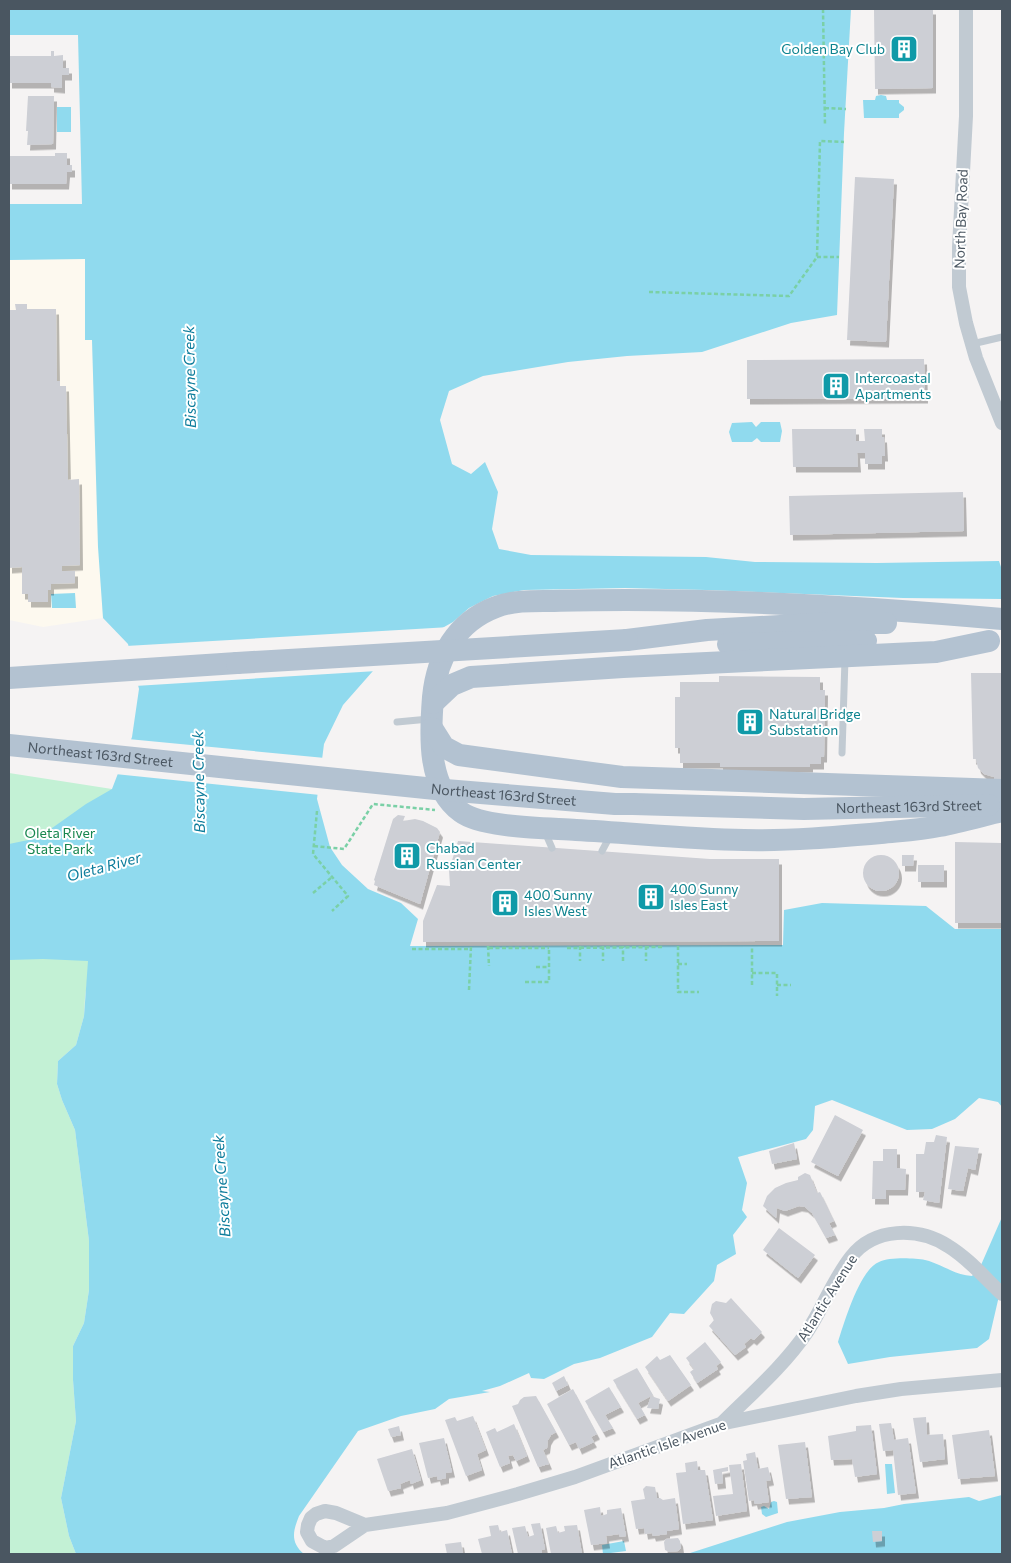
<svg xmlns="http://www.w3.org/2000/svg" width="1011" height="1563" font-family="Commissioner,sans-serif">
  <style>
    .commercial { fill: #fdf9ef }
    .green { fill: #c3f1d5 }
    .water { fill: #90daee }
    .pier { fill: #f5f3f3 }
    .building { fill: #cdcfd5; filter: url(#shadow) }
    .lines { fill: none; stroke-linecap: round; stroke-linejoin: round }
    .path { stroke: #7ad0a6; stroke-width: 2.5; stroke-dasharray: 4 2.5; stroke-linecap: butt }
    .service { stroke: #c1cad2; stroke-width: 7 }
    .minor { stroke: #c1cad2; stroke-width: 14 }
    .primary { stroke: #b3c2d1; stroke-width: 22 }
    .primary-bridge { stroke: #b3c2d1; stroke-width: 22 }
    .labels { text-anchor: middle; stroke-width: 4; stroke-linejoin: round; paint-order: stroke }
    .culture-label { font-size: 14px; fill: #0d838f; stroke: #fff; text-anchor: start }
    .street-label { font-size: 14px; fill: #4a5661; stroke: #fff }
    .park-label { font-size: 14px; fill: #17864f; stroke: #fff }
    .water-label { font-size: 15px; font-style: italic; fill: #0c7c9b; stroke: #fff }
  </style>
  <defs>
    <filter id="shadow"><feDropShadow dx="3" dy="5.5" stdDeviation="0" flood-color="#0004"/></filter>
  </defs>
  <rect width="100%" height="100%" fill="#f5f3f3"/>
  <!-- commercial -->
  <path class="commercial" d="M85,258V340H92L103,618L43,627L9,620V260Z"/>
  <!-- green -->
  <path class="green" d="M9,773L112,789L85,998L84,1016L76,1045L58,1061L57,1084L62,1100L75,1130L89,1241V1290L84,1323L73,1346V1380L76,1421L61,1498L69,1536L76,1554H9Z"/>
  <!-- water -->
  <path class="water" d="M9,9H851L844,133L837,315L791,323L702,352L627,356L568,362L483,376L449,391L440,420L452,464L471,474L485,462L498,492L492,529L499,549L531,555L706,557L755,562L877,563L999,561L1002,570V599L903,598L706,590L625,588L524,590L493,596L469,608L453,622L380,663L343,705L324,744L317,799L330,847L342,865L368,889L401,903L418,919L410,946L783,945L784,910L822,903L926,906L955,929H1002V1107L998,1102L979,1098L955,1119L932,1129L907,1130L832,1100L815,1106L813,1130L806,1139L738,1157L747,1183L742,1210L747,1217L733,1235L736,1254L717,1265L714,1281L684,1314L670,1313L652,1337L600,1358L574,1364L544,1379L531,1378L529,1373L500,1386L482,1391L490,1392L449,1399L435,1409L401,1416L358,1431L299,1516C293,1531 290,1542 304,1554H76L69,1536L61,1498L76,1421L73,1380V1346L84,1323L89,1290V1241L75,1130L62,1100L57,1084L58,1061L76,1045L84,1016L88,961L43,959L9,960V844L38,838L86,804L112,789L132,737L139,689L128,644L103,618L98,547L92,340H85V259L9,260V204H82L78,35H9Z
    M881,95L886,96L887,100H899V103L904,107V110L899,114V118H864L863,100H875L876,96Z
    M57,107H71V132H57Z
    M752,422L756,427L761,422H780L782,431L780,442H761L757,438L752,442H732L729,432L732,423Z
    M75,593L76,608H52L51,594Z
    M1002,1217V1283L989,1339L977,1348L890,1357L848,1364L838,1342C844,1323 860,1269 879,1262C889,1257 914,1258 925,1260C942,1264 954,1275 972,1276L981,1265Z
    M885,1464H892L895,1493L887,1494Z
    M1002,1495V1554H687L787,1522L840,1512L884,1508L904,1504L969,1497L979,1501Z
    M774,1501L777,1502L778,1513L766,1517L762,1514L761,1507L764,1506L769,1509L771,1502Z
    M624,1541L626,1551L603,1554L602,1545Z"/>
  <!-- pier -->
  <path class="pier" d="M450,627L382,665L377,671L135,686L126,646Z
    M128,739L325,758L320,795L115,774Z"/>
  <!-- building -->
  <path class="building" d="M874,9H933V88L875,89Z
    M51,51H54V56L63,55V68H69V75H62V88L51,87V83H9V56H51Z
    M28,96H54L53,144L27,145L28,131H26Z
    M55,153H67V165H72V172H67L66,184H9V156H55Z
    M855,177L894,179L886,342L847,340Z
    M15,304H27V309H56L57,381H60V386H66L68,480L79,479L80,565L62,566V571H75V583L51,584V590H48V602H28V594H22V567L9,568V310H16Z
    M924,359L925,398L747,399V360Z
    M792,429H856V441H865L864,429H882V437H884L885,456H882V464H865V453H857L858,467H793Z
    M963,492L964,531L790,535L789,496Z
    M971,673H1002V780H994V777L984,774L978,768L976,759H973Z
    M719,676L820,677V690H825L824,757H821V764H810V767H720V763H680V748H675V697H680V682H719Z
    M398,815L405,816L403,821L415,819L423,821L437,828L440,832L420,904L374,885L375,881L374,880L393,819Z
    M458,841L710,859H779V941L423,942V921L437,885L450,886L449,870Z
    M955,842L1002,843V923H955Z
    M902,855H914L913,866H902Z
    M863 873a18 18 0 1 1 36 0a18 18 0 1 1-36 0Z
    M918,865H944V882H918Z
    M835,1115L863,1130L838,1176L811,1162Z
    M936,1135L947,1137L939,1203L923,1200L925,1192H916V1154H924L926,1142H934Z
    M794,1143L797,1159L772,1164L769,1151Z
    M955,1146L979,1148L975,1170L968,1168L963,1191L948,1189Z
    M883,1149H897V1168L906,1169L905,1190H886V1199H872L873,1161H883Z
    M805,1173L810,1175L817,1193L820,1192L824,1200L834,1221L829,1223L835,1235L826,1238L812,1213L805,1207L799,1206L785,1211L777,1208L776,1218L763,1206L767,1196L775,1188L786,1183L798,1180V1177Z
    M779,1228L815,1255L798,1278L763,1250Z
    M731,1298L762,1332L754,1340L751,1338L744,1344L746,1347L735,1355L709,1326L714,1320L710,1313L712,1304L716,1301L726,1303Z
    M705,1342L721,1362L716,1366L718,1369L697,1383L690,1372L694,1369L686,1358Z
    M670,1355L691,1385L668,1401L645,1367L657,1356L660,1360Z
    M637,1368L653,1395L651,1396L660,1399L658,1409L647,1408L651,1396L638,1403L645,1415L637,1419L613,1380Z
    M564,1376L568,1385L556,1391L552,1383Z
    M609,1387L621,1407L605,1415L613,1428L603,1432L585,1401Z
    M573,1389L597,1434L591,1437L594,1442L579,1449L576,1442L569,1445L547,1404Z
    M536,1396L556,1432L551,1435L548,1440L547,1448L543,1450L549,1464L538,1467L512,1406L518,1404L520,1400L524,1397Z
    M473,1416L486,1450L477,1454L482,1470L466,1476L445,1420L455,1417L457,1421Z
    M926,1417L927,1435L943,1434L945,1459L920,1462L913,1418Z
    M891,1423L894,1440L908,1438L916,1493L898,1495L893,1450L883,1451L879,1424Z
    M514,1424L527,1456L516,1461L513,1455L508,1456L510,1463L500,1467L486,1432L495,1428L497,1432Z
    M871,1425L877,1474L855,1477L852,1459L831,1460L828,1436L856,1431V1426Z
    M399,1426L401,1435L391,1437L388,1429Z
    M989,1430L995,1476L958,1479L952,1435Z
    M444,1438L452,1472L446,1473V1478L438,1480L437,1476L428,1478L419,1443Z
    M805,1442L812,1497L786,1499L778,1445Z
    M412,1449L421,1480L411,1484L410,1480L400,1484L401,1488L388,1491L377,1459Z
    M755,1452L758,1469L768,1467L771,1480L766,1481L769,1502L755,1504L754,1500L749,1501L743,1461L747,1460L746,1454Z
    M697,1461L698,1470H705L713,1520L683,1524L676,1473L686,1472L685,1463Z
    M741,1464L747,1511L716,1516L713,1496L733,1494L729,1465Z
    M728,1467V1471L722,1472L723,1483L715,1484L713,1470Z
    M646,1486L655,1487L657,1498H660L663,1500L675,1498L679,1529L667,1531V1534L653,1536L652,1533L645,1534L644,1528L636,1529L631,1501L645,1499L643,1489Z
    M600,1507L601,1516L607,1514V1510L621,1508L626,1536L620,1537L619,1534L606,1536L607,1543L591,1545L584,1510Z
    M540,1523L545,1549L542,1550V1554H518L512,1528L525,1526L528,1537L534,1535L531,1524Z
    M498,1525L500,1532L507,1530L512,1554H482L478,1539L491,1536L489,1526Z
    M577,1525L582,1554H551L546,1528L556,1526L558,1533L565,1531L564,1526Z
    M872,1531H882V1541L873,1542Z
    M678,1538L680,1541L681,1548L678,1551L669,1552L665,1550L664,1542L666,1539Z
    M461,1542L463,1554H447L445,1544Z"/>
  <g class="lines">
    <!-- path -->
    <path class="path" d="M823,9L825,126
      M825,108L846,109
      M817,257H839
      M649,292L789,296L817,257L820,141L844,142
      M317,811L313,854L348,896L332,911
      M314,846L344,849L373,804L435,810
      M313,893L332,877
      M488,946L489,966
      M580,946V961
      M603,946V961
      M646,946V961
      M678,946V992H699
      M489,948H549
      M567,948L663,947
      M412,949H470
      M623,961V946
      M678,964H687
      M536,967H549
      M752,973H777V996
      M525,982H549V948
      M752,985V946
      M777,985H791
      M469,990L471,946"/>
    <!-- service -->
    <path class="service" d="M972,344L1002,337
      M397,722L429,719
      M842,753L845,659
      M545,832L552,848
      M602,851L610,836"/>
    <!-- minor -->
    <path class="minor" d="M966,9V116L959,247V287L966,323L976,358L1002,423
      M721,1424C750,1395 783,1367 807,1332C823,1308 833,1280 851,1257C874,1227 918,1227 948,1246C968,1258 985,1278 1002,1294
      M365,1525L334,1546L325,1548L312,1541L307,1532L308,1525L311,1518L316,1514L325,1511L336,1513L365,1525L447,1513L518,1494L575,1477L720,1424L856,1396L901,1389L1002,1380"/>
    <!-- primary -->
    <g class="primary">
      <path d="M1002,619C877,608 752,600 626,600C602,600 578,600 554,601C535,601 514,600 496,607C456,622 437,657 433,697C430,735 427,787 461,812C482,828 548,828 576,830C632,833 688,839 744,840C790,841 836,837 881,833C900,831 920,830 939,826C960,822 981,816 1002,811"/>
      <path d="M627,640L707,630L833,623H886"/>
      <path d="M728,644L866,641"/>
      <path d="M9,678L237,663"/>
      <path d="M433,703L452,685L471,677L623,667L936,652L989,641"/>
      <path d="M432,728L444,747L459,755L622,777L1002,790"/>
      <path id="s1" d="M9,745L239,769"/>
      <path id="s2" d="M633,804L804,809L989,805"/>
    </g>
    <!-- primary-bridge -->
    <g class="primary-bridge">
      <path d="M237,663L627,640"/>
      <path id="s3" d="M239,769L445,790L615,804H633"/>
    </g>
  </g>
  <!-- icons -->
  <defs>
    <symbol id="building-square" viewBox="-11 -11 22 22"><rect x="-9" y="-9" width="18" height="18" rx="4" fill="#0f9aa8" stroke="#fff"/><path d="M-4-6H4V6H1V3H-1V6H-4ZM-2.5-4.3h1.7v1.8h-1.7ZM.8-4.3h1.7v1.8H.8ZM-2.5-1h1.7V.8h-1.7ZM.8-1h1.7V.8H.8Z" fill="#fff"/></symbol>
  </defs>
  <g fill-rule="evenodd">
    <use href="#building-square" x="888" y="33" width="32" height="32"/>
    <use href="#building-square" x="820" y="370" width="32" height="32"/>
    <use href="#building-square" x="734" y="706" width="32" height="32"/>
    <use href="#building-square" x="391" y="840" width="32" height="32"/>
    <use href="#building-square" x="635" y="881" width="32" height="32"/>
    <use href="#building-square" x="489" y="887" width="32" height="32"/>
  </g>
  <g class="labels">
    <!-- culture labels -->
    <g class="culture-label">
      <text x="885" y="54" text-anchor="end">Golden Bay Club</text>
      <text x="855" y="383">Intercoastal<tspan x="855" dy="16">Apartments</tspan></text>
      <text x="769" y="719">Natural Bridge<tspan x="769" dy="16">Substation</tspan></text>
      <text x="426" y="853">Chabad<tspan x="426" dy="16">Russian Center</tspan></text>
      <text x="670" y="894">400 Sunny<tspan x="670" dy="16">Isles East</tspan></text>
      <text x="524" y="900">400 Sunny<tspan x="524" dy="16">Isles West</tspan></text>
    </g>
    <!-- street labels -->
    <g class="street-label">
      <text transform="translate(961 219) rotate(-88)" y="5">North Bay Road</text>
      <text dy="5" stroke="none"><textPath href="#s1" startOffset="92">Northeast 163rd Street</textPath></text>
      <text dy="5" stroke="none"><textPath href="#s3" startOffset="266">Northeast 163rd Street</textPath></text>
      <text dy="5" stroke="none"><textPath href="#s2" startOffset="276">Northeast 163rd Street</textPath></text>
      <text transform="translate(827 1298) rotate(-58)" y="5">Atlantic Avenue</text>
      <text transform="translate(667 1444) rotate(-19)" y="5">Atlantic Isle Avenue</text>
    </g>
    <!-- park labels -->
    <g class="park-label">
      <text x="60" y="838">Oleta River<tspan x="60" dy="16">State Park</tspan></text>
    </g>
    <!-- water labels -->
    <g class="water-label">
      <text transform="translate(190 377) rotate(-91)" y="5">Biscayne Creek</text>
      <text transform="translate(199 782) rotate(-91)" y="5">Biscayne Creek</text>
      <text transform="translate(104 867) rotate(-15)" y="5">Oleta River</text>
      <text transform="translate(222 1186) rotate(-94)" y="5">Biscayne Creek</text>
    </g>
  </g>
  <!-- border -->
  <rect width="1011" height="1563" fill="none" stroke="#4a5661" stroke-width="20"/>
</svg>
